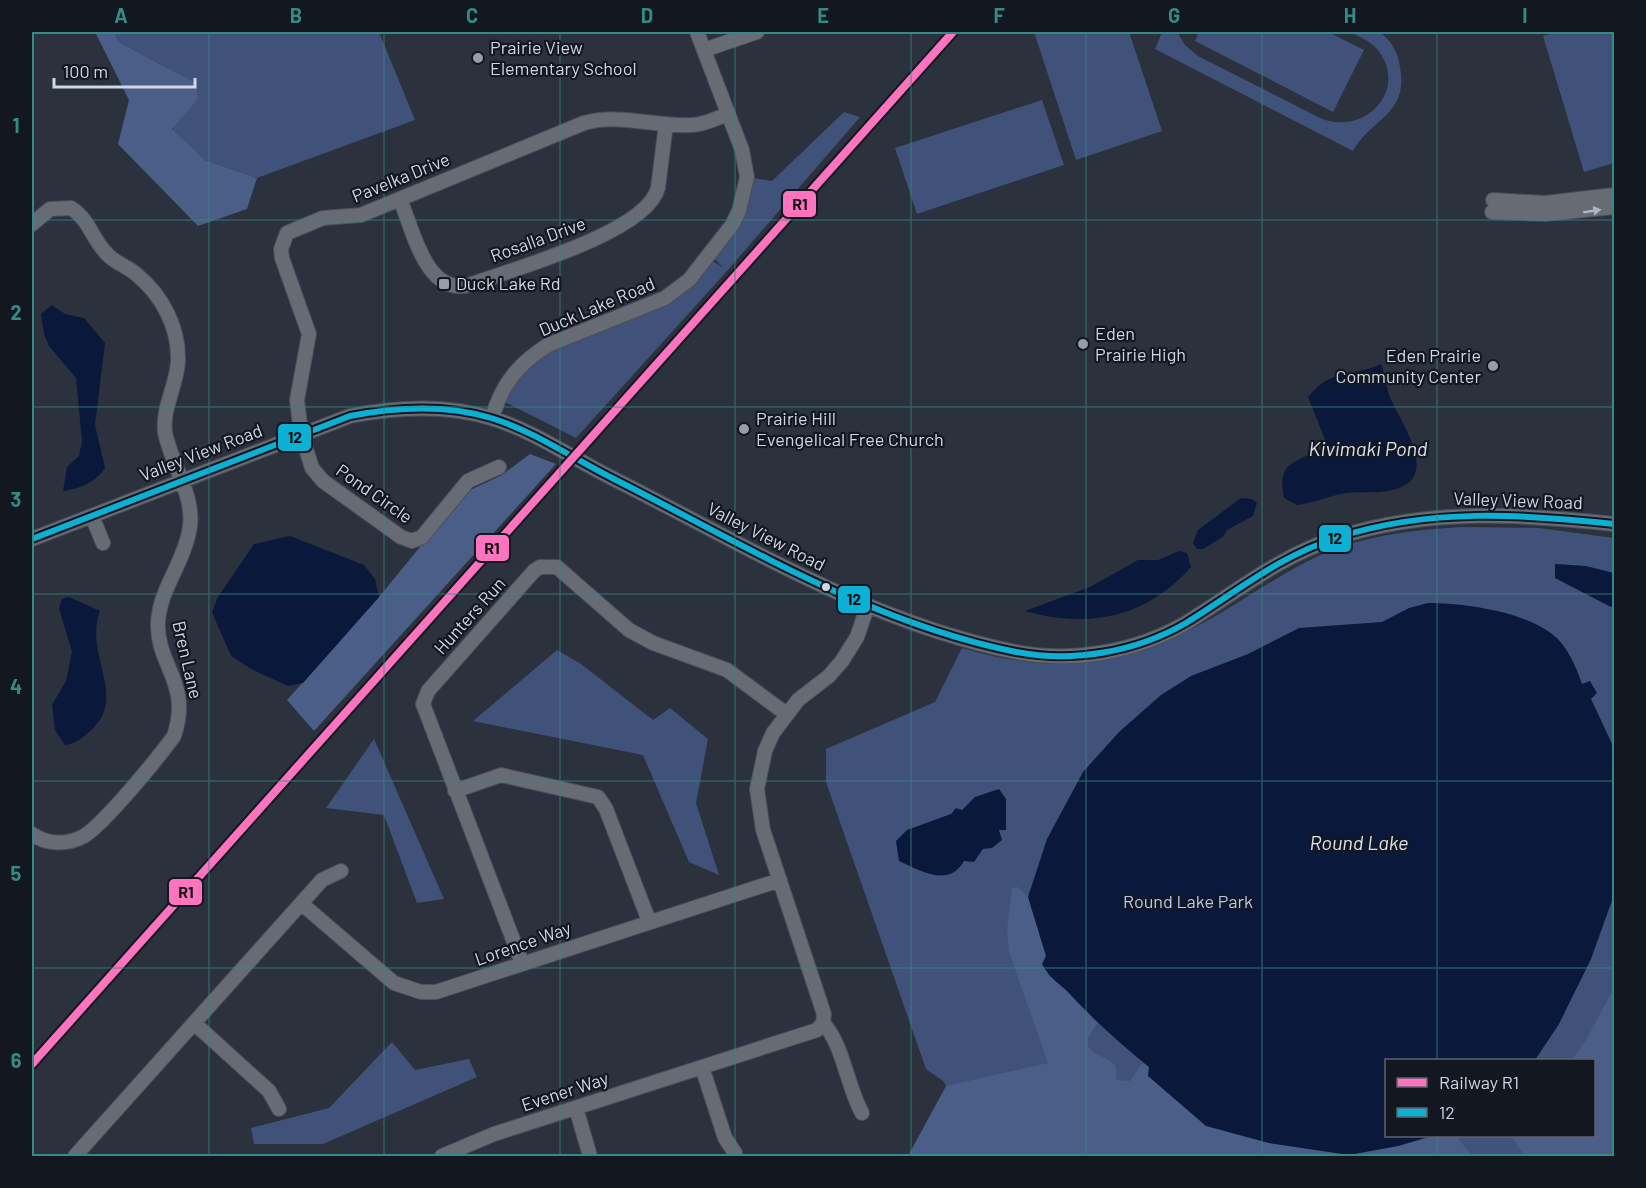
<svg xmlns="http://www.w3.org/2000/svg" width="1646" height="1188" font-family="Barlow,sans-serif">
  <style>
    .green { fill: #405279; fill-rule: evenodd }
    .forest { fill: #4b5e88 }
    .water { fill: #0a183c }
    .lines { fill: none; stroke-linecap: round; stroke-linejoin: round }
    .minor-casing { stroke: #494f5a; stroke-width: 16 }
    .minor { stroke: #666b74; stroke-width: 14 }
    .bus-1-casing { stroke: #121720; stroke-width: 10 }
    .bus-1 { stroke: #0dafd3; stroke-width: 6 }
    .rail-1-casing { stroke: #121720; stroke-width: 12 }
    .rail-1 { stroke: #fc73be; stroke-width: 8 }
    .oneway { fill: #b0b6c2 }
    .grid { fill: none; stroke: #358986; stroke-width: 1.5; stroke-opacity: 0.55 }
    .poi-dot { fill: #969caa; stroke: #121720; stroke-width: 2 }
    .bus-dot { fill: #cfd6e4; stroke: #121720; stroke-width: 2 }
    .labels { text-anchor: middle; stroke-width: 4.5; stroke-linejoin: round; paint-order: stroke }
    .poi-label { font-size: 18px; fill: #cfd6e4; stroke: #121720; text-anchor: start }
    .street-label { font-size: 18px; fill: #cfd6e4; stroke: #121720 }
    .park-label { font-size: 18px; fill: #b2c7f2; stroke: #121720 }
    .water-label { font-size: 20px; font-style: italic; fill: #dae2f0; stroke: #121720 }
    .line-badge { stroke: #121720; stroke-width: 2 }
    .pale-badge-label { font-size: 16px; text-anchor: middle; font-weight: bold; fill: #111 }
    .neatline { fill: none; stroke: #358986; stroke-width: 2 }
    .grid-label { font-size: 20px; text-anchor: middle; font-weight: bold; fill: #358986 }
  </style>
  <rect width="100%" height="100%" fill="#2b313d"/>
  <!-- green -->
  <path class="green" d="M114,32H379L415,120L257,178L205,160L173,132V124L197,100L168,68L119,42Z
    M1034,32H1129L1162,131L1076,160Z
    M1162,32H1177L1185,45L1198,56L1320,118C1365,137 1410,89 1377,49C1370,41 1360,37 1350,32H1379C1391,39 1398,53 1400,67C1409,115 1371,118 1353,151L1155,49Z
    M1199,32H1328L1364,50L1333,112L1195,41Z
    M1559,32H1614V163L1584,172L1543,36Z
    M1042,100L1064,165L917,214L895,148Z
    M844,112L860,117L727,271L576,438L505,402L520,372L561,345L665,305L713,261L723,268L714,258L747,212L754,178L772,181Z
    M1460,527L1539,528L1614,538V1156H992L943,1081L926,1069L826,782V749L935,702L962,648C1062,678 1135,664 1224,611C1261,589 1294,565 1335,549C1375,534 1418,530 1460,527ZM1386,1060H1594V1136H1386Z
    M557,650L581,664L653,720L670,708L708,739L696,803L719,875L689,862L643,755L473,721Z
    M374,739L444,899L417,903L384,815L326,808Z
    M392,1042L415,1070L469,1059L477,1077L323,1144H254L251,1128L329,1108Z"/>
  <!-- forest -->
  <path class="forest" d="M95,32H114L119,42L192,81L197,87V100L172,129L205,160L257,178L247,209L198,226L118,144L129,100Z
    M530,454L556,464L314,731L287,700L379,597L464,493L500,476Z
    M1018,887L1028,897L1046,956L1048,976L1057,981L1097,1023L1088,1038V1047C1096,1056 1107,1057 1116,1066V1080L1130,1081L1141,1064H1145L1206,1126L1269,1143L1349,1155L1398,1146L1432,1136H1456L1472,1156H908L946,1086L1048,1063L1009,952L1007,929L1012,888Z
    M1614,988V1156H1525L1511,1136H1594V1060H1572L1585,1042Z"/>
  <!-- water -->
  <path class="water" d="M52,305L65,314L84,318L105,343L95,425L105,468C94,483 82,488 63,491L67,467L79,456L82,441L76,378L49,346L44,334L41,314Z
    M1381,364C1385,374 1386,385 1389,395C1398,419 1442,476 1396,489C1381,494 1362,491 1346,493C1329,496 1314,503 1297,505L1284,498C1276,459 1298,463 1325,447L1326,442L1308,397C1331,368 1353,377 1381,364Z
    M1241,498L1252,499L1257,503L1253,516L1227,530L1223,537L1203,549H1197L1193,543L1198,530Z
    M290,536L364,565L375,579L379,597L303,683L288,686L253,670L231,656L212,612L218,597L254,544Z
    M1179,551L1187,553L1191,567C1146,618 1089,629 1025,611L1090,587L1138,560H1158Z
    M1555,564L1586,566L1614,573V605L1611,607L1555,578Z
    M69,597L100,611C83,655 130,698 89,732C81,739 75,744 65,745L55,730L52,705L66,681L72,652L59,608L62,599Z
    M1428,603C1464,603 1522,611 1552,634C1567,645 1576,666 1582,684L1590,681L1597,693L1591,699L1614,748V895L1591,959L1559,1024L1535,1060H1386V1136H1432L1398,1146L1349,1155L1269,1143L1206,1126L1148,1076L1149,1067C1120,1044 1093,1019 1067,991C1057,982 1048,976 1042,964L1046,956L1028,897L1047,839L1083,772L1119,732L1161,695L1191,676L1248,654L1299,628L1382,622L1409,608Z
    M999,789L1006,799V830H999L1002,840L992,848L983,849L974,862L964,861C949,888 921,871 899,861L896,841L907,830L951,814L956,808L962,810L975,797Z"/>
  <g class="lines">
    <defs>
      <path id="minor" d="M704,50L757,32
        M400,199C413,230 426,296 469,285C513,269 646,233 658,188L666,124
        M1493,200L1545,203L1614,195
        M1492,212L1545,214L1614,207
        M32,224L50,209L71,208C89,219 92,239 107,254C115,263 127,266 136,274C162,295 179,327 178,361C177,385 162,408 165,432C171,465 197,498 189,532C183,564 160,589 158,622C156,665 192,683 174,736C158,758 105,823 84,836C68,845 47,845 32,834
        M492,418C502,384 518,364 548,345L665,298L689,280L732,225L739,211L747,177L742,150L697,32
        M499,467L468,481L422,537L412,541L401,537L323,481L312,468L301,433L297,400L309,334L282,258L281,249L287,233L323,218L361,215L584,123C621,113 655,127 692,125C704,125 717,118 728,114
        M92,516L103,543
        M32,539L350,416C396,407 445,404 491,418C534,431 572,458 612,478C743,544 870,623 1016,652C1073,663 1136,652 1186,623C1238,591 1279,556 1339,537C1430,508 1521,514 1614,524
        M455,791L501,775L598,797L606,809L649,921
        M302,904L394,983L421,992H436L780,880
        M522,963L423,704L428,691L534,571L540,567H557L629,630L653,643L727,670L785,713
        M194,1023L269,1091L279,1109
        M702,1067L725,1138L735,1153
        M576,1108L590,1156
        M862,1113C847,1086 843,1044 823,1023L824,1014L763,830L757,789L765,751L773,733L798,700L829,676L842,661L857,637L868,605
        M75,1156L322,880L341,871
        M442,1156L494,1134L817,1030L823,1023"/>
    </defs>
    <!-- minor casing -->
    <use href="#minor" class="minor-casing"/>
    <!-- minor -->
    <use href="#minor" class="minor"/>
    <defs>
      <path id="bus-1" d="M32,539L350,416C396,407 445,404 491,418C534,431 572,458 612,478C743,544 870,623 1016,652C1073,663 1136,652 1186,623C1238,591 1279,556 1339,537C1430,508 1521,514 1614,524"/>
    </defs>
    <!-- bus-1 casing -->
    <use href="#bus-1" class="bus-1-casing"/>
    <!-- bus-1 -->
    <use href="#bus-1" class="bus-1"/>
    <defs>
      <path id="rail-1" d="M32,1064L953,32"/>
    </defs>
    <!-- rail-1 casing -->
    <use href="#rail-1" class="rail-1-casing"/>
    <!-- rail-1 -->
    <use href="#rail-1" class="rail-1"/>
  </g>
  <!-- one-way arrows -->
  <defs><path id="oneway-solid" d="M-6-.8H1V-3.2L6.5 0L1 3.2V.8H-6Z" transform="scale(1.5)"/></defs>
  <use class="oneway" href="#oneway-solid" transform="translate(1592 211) rotate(-9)"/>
  <!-- grid -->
  <path class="grid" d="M209,32V1156M384,32V1156M560,32V1156M735,32V1156M911,32V1156M1086,32V1156M1262,32V1156M1437,32V1060M32,220H1614M32,407H1614M32,594H1614M32,781H1614M32,968H1614M1437,1136V1156"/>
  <!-- markers -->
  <g class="poi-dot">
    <circle cx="478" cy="58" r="6"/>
    <rect x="438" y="278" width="12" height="12" rx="3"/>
    <circle cx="1083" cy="344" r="6"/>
    <circle cx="1493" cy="366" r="6"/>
    <circle cx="744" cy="429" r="6"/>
  </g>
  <circle class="bus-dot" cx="826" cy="587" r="5"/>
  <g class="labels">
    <!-- poi labels -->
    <g class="poi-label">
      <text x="490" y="54">Prairie View<tspan x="490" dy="21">Elementary School</tspan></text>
      <text x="456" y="290">Duck Lake Rd</text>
      <text x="1095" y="340">Eden<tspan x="1095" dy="21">Prairie High</tspan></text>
      <text x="1481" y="362" text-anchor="end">Eden Prairie<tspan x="1481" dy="21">Community Center</tspan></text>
      <text x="756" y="425">Prairie Hill<tspan x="756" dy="21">Evengelical Free Church</tspan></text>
    </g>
    <!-- street labels -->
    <g class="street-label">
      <text transform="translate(401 178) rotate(-22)" y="6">Pavelka Drive</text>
      <text transform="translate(538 240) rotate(-20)" y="6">Rosalla Drive</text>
      <text transform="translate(597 307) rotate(-23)" y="6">Duck Lake Road</text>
      <text transform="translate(201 453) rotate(-21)" y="6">Valley View Road</text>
      <text transform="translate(374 494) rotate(35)" y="6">Pond Circle</text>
      <text transform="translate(1518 501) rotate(2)" y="6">Valley View Road</text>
      <text transform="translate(766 537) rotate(27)" y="6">Valley View Road</text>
      <text transform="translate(470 616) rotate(-48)" y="6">Hunters Run</text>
      <text transform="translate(187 660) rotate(77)" y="6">Bren Lane</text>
      <text transform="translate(523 944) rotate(-19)" y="6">Lorence Way</text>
      <text transform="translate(565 1092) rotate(-18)" y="6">Evener Way</text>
    </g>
    <!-- park labels -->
    <g class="park-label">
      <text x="1188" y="908">Round Lake Park</text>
    </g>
    <!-- water labels -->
    <g class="water-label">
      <text x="1368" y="456">Kivimaki Pond</text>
      <text x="1359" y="850">Round Lake</text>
    </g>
  </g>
  <g class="line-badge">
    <rect x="782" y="190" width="35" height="28" rx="6" fill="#fc73be"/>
    <rect x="277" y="423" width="35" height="29" rx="6" fill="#0dafd3"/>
    <rect x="1318" y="524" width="34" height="29" rx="6" fill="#0dafd3"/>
    <rect x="475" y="534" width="35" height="28" rx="6" fill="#fc73be"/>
    <rect x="837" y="585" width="34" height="29" rx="6" fill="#0dafd3"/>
    <rect x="168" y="878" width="35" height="28" rx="6" fill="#fc73be"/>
  </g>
  <g class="pale-badge-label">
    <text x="800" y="210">R1</text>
    <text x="295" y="443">12</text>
    <text x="1335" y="544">12</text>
    <text x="492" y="554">R1</text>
    <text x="854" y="605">12</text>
    <text x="186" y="898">R1</text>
  </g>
  <!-- border -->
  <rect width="1646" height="1188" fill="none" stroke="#121720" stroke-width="66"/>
  <!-- legend -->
  <rect x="1385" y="1059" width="210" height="78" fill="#121720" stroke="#5e636e" stroke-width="1.5"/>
  <rect x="1397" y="1078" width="30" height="9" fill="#fc73be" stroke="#5e636e" stroke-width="1.5"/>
  <text x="1439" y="1089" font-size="18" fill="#cfd6e4">Railway R1</text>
  <rect x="1397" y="1108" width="30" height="9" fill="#0dafd3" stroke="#5e636e" stroke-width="1.5"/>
  <text x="1439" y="1119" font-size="18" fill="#cfd6e4">12</text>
  <!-- scale -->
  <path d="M54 78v9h141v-9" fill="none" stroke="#cfd6e4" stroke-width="3"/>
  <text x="63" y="78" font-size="18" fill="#cfd6e4" stroke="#121720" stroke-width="4.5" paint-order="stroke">100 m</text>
  <rect x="33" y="33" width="1580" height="1122" class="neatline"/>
  <g class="grid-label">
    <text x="121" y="23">A</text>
    <text x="296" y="23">B</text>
    <text x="472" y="23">C</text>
    <text x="647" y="23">D</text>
    <text x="823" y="23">E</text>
    <text x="999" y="23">F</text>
    <text x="1174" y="23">G</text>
    <text x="1350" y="23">H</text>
    <text x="1525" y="23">I</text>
    <text x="16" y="133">1</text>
    <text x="16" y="320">2</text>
    <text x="16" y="507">3</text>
    <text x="16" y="694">4</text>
    <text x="16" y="881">5</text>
    <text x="16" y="1068">6</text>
  </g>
</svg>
